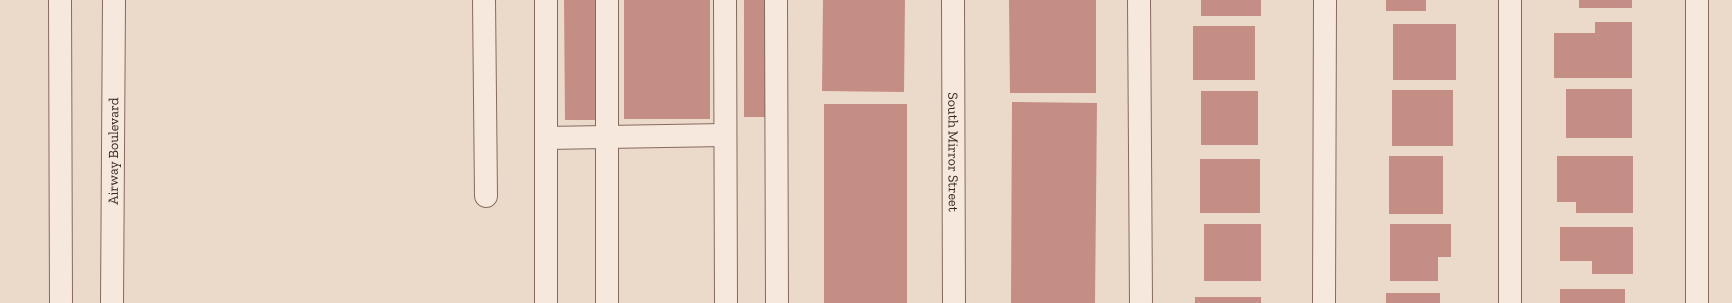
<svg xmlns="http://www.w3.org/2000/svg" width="1732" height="303" font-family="'Zilla Slab',serif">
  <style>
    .building { fill: #c58e84 }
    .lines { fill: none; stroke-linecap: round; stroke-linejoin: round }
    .minor-casing { stroke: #866a60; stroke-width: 24 }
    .minor { stroke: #f6e8dd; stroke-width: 22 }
    .labels { text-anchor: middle; stroke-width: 4; stroke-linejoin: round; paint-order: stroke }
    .street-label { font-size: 14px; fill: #382722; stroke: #f3e5d9 }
  </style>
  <rect width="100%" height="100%" fill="#ebd9ca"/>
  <!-- building -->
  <path class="building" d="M564,0H597V120H565Z
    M624,0H710V119H624Z
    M744,0H766V117H744Z
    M823,0H905L904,92L822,91Z
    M1009,0H1096V93H1010Z
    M1201,0H1261V16H1201Z
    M1386,0H1426V11H1386Z
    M1579,0H1632V8H1579Z
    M1595,22H1632V78H1554V33H1595Z
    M1393,24H1456V80H1393Z
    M1193,26H1255V80H1193Z
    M1566,89H1632V138H1566Z
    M1392,90H1453V146H1392Z
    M1201,91H1258V145H1201Z
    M1012,102L1097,103L1095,303H1011Z
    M824,104H907V303H824Z
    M1389,156H1443V214H1389Z
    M1557,156H1633V213H1576V202H1557Z
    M1200,159H1260V213H1200Z
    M1204,224H1261V281H1204Z
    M1390,224H1451V257H1438V281H1390Z
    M1560,227H1633V274H1592V261H1560Z
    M1560,289H1625V303H1560Z
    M1386,293H1440V303H1386Z
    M1195,297H1261V303H1195Z"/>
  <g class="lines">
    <defs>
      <g id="minor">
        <path d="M60,0L61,303"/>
        <path d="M484,0L486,196"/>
        <path d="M725,0L726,303"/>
        <path d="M776,0L777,303"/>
        <path id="s1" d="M953,0L954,303"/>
        <path d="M1139,0L1141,303"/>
        <path d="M1697,0V303"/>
        <path d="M546,138L725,135"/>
        <path id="s2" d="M112,303L114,0"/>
        <path d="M546,303V0"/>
        <path d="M607,303V0"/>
        <path d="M1324,303L1325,0"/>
        <path d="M1510,303V0"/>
      </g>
    </defs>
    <!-- minor casing -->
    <use href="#minor" class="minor-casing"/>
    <!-- minor -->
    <use href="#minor" class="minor"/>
  </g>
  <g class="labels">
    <!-- street labels -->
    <g class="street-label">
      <text dy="5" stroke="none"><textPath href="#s2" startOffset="152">Airway Boulevard</textPath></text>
      <text dy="5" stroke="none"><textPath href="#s1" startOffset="152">South Mirror Street</textPath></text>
    </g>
  </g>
</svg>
